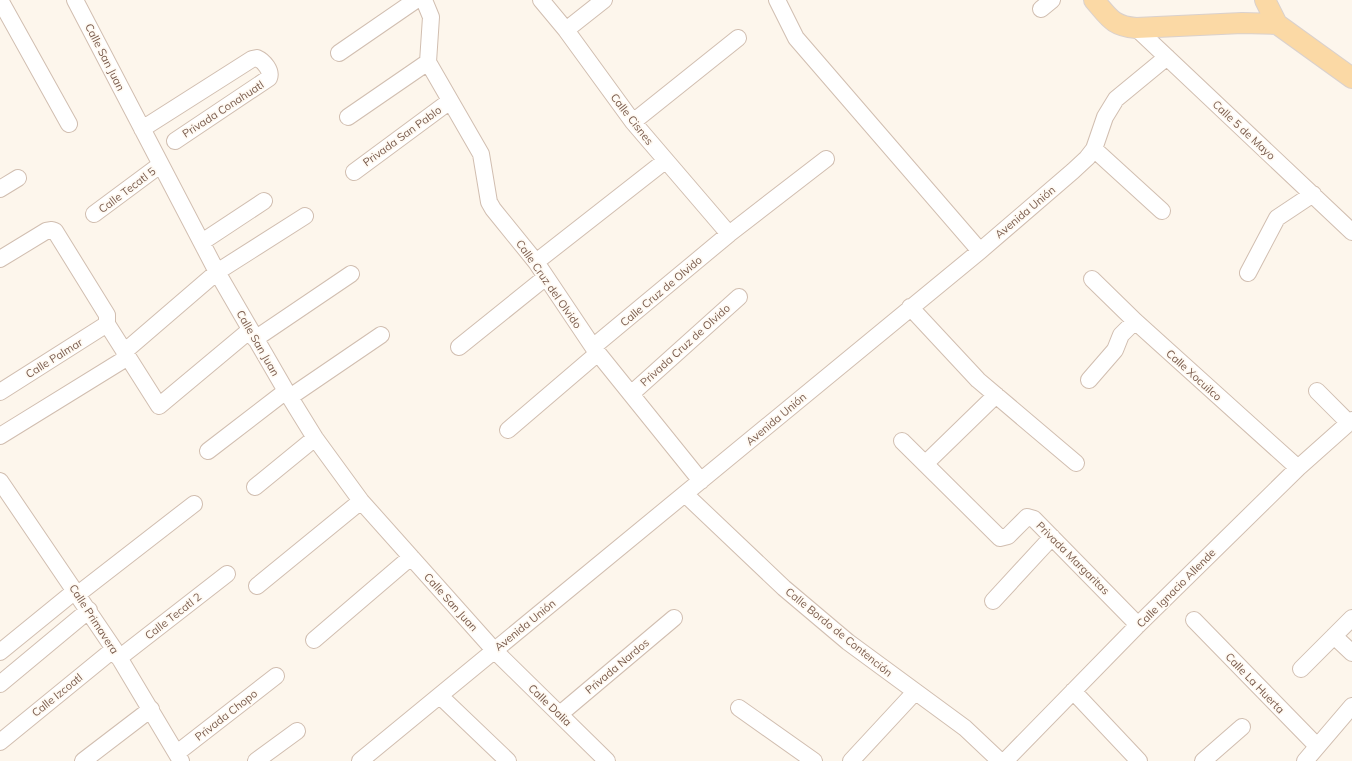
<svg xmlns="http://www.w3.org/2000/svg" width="1352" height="761" font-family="Mulish,sans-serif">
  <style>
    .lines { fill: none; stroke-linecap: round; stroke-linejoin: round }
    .minor-casing { stroke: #d1beb0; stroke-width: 18 }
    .major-casing { stroke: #dad1cd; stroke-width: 22 }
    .minor { stroke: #fff; stroke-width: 16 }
    .major { stroke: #fbd9a5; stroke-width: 20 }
    .labels { text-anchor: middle; stroke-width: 3.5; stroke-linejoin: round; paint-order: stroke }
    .street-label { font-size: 11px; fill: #7a5c4d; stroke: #fffaf3 }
  </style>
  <rect width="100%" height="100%" fill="#fdf6ec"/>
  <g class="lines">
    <defs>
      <path id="minor" d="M0,0L69,124
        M75,0L217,272L286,391L315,438L361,501L494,650L607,761
        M424,0L431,17L428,62L481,154L489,202L493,209L536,262L593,347L701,481
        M541,0L566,30L633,122L729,234
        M777,0L796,38L980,251
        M1041,9L1052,0
        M1136,28L1352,232
        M566,30L604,0
        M339,53L416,0
        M348,117L428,62
        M633,122L738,38
        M142,129L252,59L257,58C264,61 272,71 269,78L175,141
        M1094,149L1162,211
        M354,172L450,101
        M0,189L18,178
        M94,214L160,165
        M202,242L264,201
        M0,259L46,231L52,230L55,231L107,315V324L159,406L250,330
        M536,262L665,161
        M1248,273L1277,218L1313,194
        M1092,279L1135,321L1298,468
        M910,307L978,380L1076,463
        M255,339L351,274
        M459,347L546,277
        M593,347L729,234L826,159
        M124,352L217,272L305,216
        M1089,380L1115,350L1121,335L1135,321
        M1317,391L1349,423
        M0,392L107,324
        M631,394L739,297
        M290,397L381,335
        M508,430L598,353
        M0,436L128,357
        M902,441L1000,538L1008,536L1027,517L1034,519L1138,625
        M208,451L286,391
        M925,464L996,395
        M0,481L114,649L181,761
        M255,487L315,438
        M685,494L784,588L848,642L965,728L1000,761
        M257,586L361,501
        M78,594L194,504
        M993,601L1052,537
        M1194,620L1317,746
        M1334,636L1352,653
        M314,640L411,557
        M0,652L75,591
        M119,658L227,574
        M1301,669L1352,618
        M0,684L89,610
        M1073,691L1139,761
        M440,696L508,761
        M739,708L814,761
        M560,714L674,618
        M0,742L114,649
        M177,753L276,676
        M83,761L151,709
        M256,761L297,731
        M360,761L980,251L1073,171L1087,158L1094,149L1105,117L1116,99L1167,57
        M851,761L915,692
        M1005,761L1138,625L1298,468L1352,420
        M1203,761L1242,727
        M1305,761L1352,706"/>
      <path id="major" d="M1094,0C1109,17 1112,26 1136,28L1242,23L1277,24L1352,78
        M1265,0L1277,24"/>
    </defs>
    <!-- minor casing -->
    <use href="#minor" class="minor-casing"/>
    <!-- major casing -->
    <use href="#major" class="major-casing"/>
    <!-- minor -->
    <use href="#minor" class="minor"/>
    <!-- major -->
    <use href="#major" class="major"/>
  </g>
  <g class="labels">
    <!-- street labels -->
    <g class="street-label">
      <text transform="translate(105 57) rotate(63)" y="4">Calle San Juan</text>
      <text transform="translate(223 109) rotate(-33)" y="4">Privada Conahuatl</text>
      <text transform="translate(632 119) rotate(52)" y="4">Calle Cisnes</text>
      <text transform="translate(1244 130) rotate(43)" y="4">Calle 5 de Mayo</text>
      <text transform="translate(402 136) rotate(-36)" y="4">Privada San Pablo</text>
      <text transform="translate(127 190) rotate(-37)" y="4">Calle Tecatl 5</text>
      <text transform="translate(1025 212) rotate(-40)" y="4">Avenida Unión</text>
      <text transform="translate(549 284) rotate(55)" y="4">Calle Cruz del Olvido</text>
      <text transform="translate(661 291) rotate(-40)" y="4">Calle Cruz de Olvido</text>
      <text transform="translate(258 343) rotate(60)" y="4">Calle San Juan</text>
      <text transform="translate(685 345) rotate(-42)" y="4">Privada Cruz de Olvido</text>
      <text transform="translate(54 358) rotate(-32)" y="4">Calle Palmar</text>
      <text transform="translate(1194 375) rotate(42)" y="4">Calle Xocuilco</text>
      <text transform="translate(776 419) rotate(-40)" y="4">Avenida Unión</text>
      <text transform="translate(1073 558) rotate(45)" y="4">Privada Margaritas</text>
      <text transform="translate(1176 588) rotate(-45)" y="4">Calle Ignacio Allende</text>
      <text transform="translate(451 602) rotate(48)" y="4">Calle San Juan</text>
      <text transform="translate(173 616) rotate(-38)" y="4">Calle Tecatl 2</text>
      <text transform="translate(94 619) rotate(57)" y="4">Calle Primavera</text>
      <text transform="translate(525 625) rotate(-39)" y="4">Avenida Unión</text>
      <text transform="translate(839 632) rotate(39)" y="4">Calle Bordo de Contención</text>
      <text transform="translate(617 666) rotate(-40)" y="4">Privada Nardos</text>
      <text transform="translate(1255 683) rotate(46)" y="4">Calle La Huerta</text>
      <text transform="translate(57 695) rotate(-39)" y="4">Calle Izcoatl</text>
      <text transform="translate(550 705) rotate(44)" y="4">Calle Dalia</text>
      <text transform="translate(226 715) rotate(-38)" y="4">Privada Chopo</text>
    </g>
  </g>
</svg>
